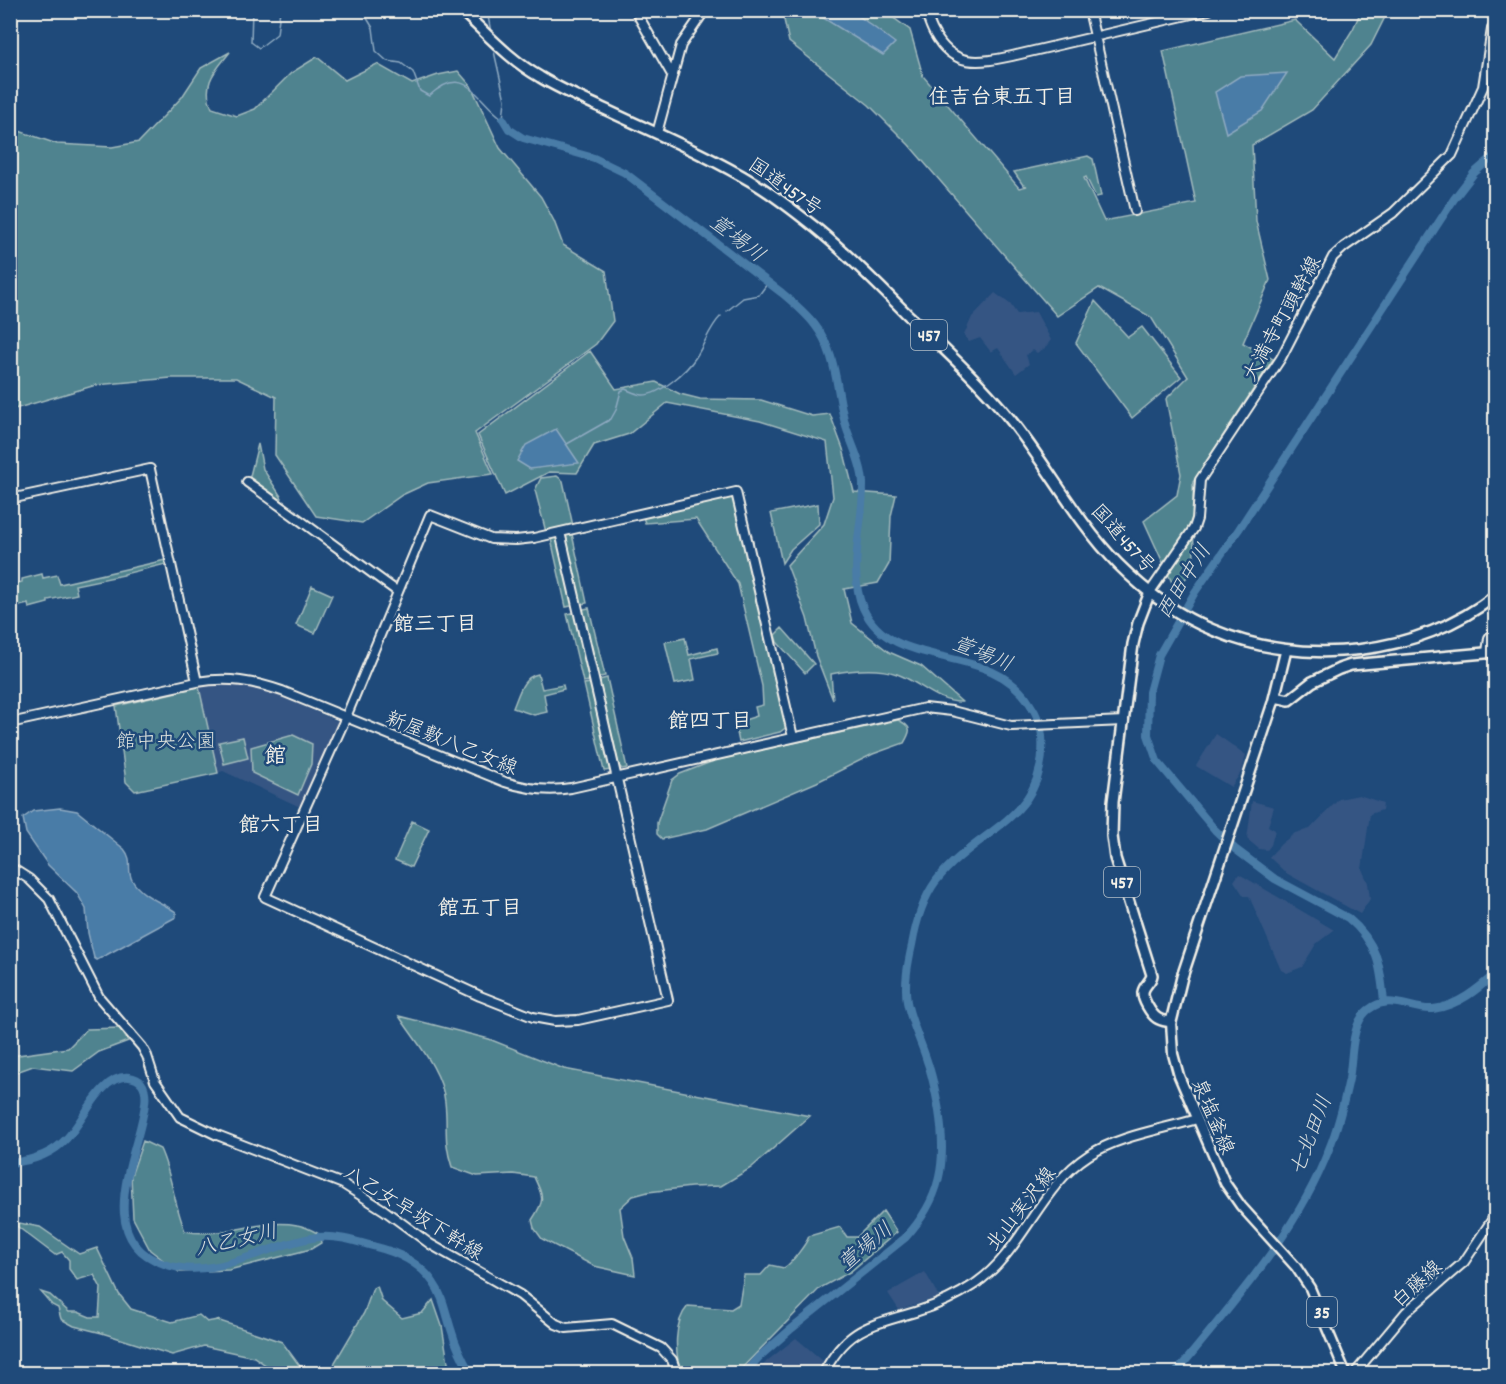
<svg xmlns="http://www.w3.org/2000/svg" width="1506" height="1384" font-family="Dekko,'Klee One',sans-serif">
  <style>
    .built { fill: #355583 }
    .green { fill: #4f838f; stroke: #a2babc; stroke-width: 1.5 }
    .water { fill: #4a7ba7; stroke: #8eaac1; stroke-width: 1.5 }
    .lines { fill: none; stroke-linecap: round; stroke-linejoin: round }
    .stream { stroke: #8eaac1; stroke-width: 1.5 }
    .river { stroke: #4a7ba7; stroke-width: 8 }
    .secondary-casing { stroke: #f4f1e8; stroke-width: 12 }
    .primary-casing { stroke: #f4f1e8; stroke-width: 13 }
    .highway-casing { stroke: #f4f1e8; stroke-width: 14 }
    .secondary { stroke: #1f4a7a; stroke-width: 8 }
    .primary { stroke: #1f4a7a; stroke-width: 8 }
    .highway { stroke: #1f4a7a; stroke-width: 9 }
    .labels { text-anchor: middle; stroke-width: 5; stroke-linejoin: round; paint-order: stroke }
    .shield { fill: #1f4a7a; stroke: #b4bfc7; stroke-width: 1.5 }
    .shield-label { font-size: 18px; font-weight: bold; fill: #f4f1e8 }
    .street-label { font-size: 20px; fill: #f4f1e8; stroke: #1f4a7a }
    .park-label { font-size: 20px; fill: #dbe0db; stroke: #1f4a7a }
    .neighbourhood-label { font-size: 21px; font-weight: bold; fill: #f4f1e8; stroke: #1f4a7a }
    .water-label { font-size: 21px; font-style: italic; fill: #dadfde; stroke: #1f4a7a }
    .quarter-label { font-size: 22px; font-weight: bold; fill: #f4f1e8; stroke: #1f4a7a }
  </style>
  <rect width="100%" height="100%" fill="#1f4a7a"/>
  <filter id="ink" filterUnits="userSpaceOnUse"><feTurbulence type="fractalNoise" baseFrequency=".0167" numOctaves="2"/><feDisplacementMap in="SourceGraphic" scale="12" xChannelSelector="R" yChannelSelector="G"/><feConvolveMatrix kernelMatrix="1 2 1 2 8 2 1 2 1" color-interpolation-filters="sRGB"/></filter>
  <g filter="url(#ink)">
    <!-- built -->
    <path class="built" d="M995,293L1010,304L1017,314L1036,312L1051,340L1045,348L1037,353L1033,350L1026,355L1029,364L1016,374L998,348L991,352L980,338L969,342L964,335L972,317Z
      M225,685L252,687L273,693L339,722L301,805L298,806L223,771L218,773L199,687Z
      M1216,734L1246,755L1242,771L1231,787L1196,766Z
      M1359,795L1383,803L1382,810L1370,814L1362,869L1368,883L1370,899L1360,914L1286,873L1269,857L1281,844L1295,833L1310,829L1339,799Z
      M1252,801L1274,807L1268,826L1275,830L1271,845L1267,850L1259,849L1247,839Z
      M1239,874L1334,930L1316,944L1302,967L1287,973L1281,970L1249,896H1244L1234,881Z
      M925,1272L939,1297L899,1310L888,1293Z
      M796,1338L823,1361L815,1373H756L767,1361Z"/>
    <!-- green -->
    <path class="green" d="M782,11H884L910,30L923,76L1019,188L1027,186L1023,185L1014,172L1088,156L1093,159L1101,196L1096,197L1086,177L1084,178L1104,221L1196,203L1163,51L1295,20L1335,58L1353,29L1361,11H1388L1371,45L1312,110L1252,145L1256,221L1270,280L1243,343L1273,359L1193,482L1194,570L1175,589L1144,521L1177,495L1181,474L1166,399L1188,377L1151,317L1099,288L1057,316L909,145L869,105L789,42Z
      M230,52C216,70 201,83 212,108L237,116L255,109L291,73L317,57L345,80L377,64L412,84L438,75L458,71L471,86L500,148L541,197L554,221L563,245L606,271L613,321L596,344L475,433L493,474L428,483L402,495L362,523L316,516L275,455L276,397L236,378H171L96,385L11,410V117L13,129L57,144L112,147L139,142L182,97L201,68Z
      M1095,301L1128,337L1142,327L1181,377L1132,418L1076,343Z
      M590,351L616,389L656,382L680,394L700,399L761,400L812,416L830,414L843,449L854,492L896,495L891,516L889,564L878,583L844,589L852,623L889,652L921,666L962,702C937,703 920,682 897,674C877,667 851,670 831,674L833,700L816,656L807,618L787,565L824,524L833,497L827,442L760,421L667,403L629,434L594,445L577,473L549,472L505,495L478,435Z
      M258,444L263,469L282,498L280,501L249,480Z
      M557,476L563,481L573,526L546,532L535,490L541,478Z
      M733,496L737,500L788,726L780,732L739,742L735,723L757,716L755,707L763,705L762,686L738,584L696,519L645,523L643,517Z
      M818,504L819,524L791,549L782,563L771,513Z
      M572,534L587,603L582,604L579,602L565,539L567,535Z
      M556,537L560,539L574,603L571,606L566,607L551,539Z
      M170,559V563L124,574V575L75,585L77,594L48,600V603L29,608L28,604L11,608L10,585L22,582V579L42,574L43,578L57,575L60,584Z
      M312,586L332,595L315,633L296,625Z
      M589,608L605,676L600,677L596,676L582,613L584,609Z
      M572,613L576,614L591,677L589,681L583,682L567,614Z
      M782,628L814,664L805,673L777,642L775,635Z
      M685,638L689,655L717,648L718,653L691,659L695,680L675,684L665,642Z
      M538,674L542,689L563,685L564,689L544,694L547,712L534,715L513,708C519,694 522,677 538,674Z
      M607,678L627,768L622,769L619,766L599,680Z
      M591,683L593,684L612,770L604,771L584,684Z
      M199,687L218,773L135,791L126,782L116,706Z
      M898,720C913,727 911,731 904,743L873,754L817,782L707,829L662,839L657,834V823L672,780L680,774L716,760Z
      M293,735L312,744L311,764L298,795L252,773L251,747Z
      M243,737L248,758L224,764L219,742Z
      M412,821L429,829L411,867L395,860Z
      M399,1016L489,1039L564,1069L810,1116L751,1168L721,1186L691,1187L648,1192L633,1196L620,1208L624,1236L633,1258L635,1275L594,1266L542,1239L534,1228L532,1220C545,1200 544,1198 534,1177L513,1174L477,1176L452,1167C443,1140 448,1127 445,1102C442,1070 416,1042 399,1016Z
      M120,1028L128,1041L99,1052L73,1071L33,1066L11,1074V1056L68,1048L87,1029Z
      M143,1141L160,1149C172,1175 174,1204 185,1231C222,1239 260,1218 297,1225C305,1226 312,1230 319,1234L321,1243L311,1249L229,1270L179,1272L150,1250L133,1218L131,1176Z
      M883,1211L897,1232L850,1272L820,1288L737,1373H681C675,1353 673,1323 688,1306L731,1309L739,1304L744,1275H761L770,1265L784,1268C791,1264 807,1243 809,1236L840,1227L847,1237H857Z
      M19,1223L40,1227L79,1254L97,1248L119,1294L131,1309L172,1322L199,1315L207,1322L217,1320L282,1342L305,1373H277L254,1357L204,1346L172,1355L102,1333L74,1326L61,1319L58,1308L52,1305L41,1292L50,1295L69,1312H78L90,1317H99L101,1288L94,1275L77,1280L69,1269V1260L62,1252L55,1255L14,1224Z
      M377,1286L382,1301L402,1318L422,1313L433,1300L442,1326L449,1369L452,1373H332L335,1362L364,1313L373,1288Z"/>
    <!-- water -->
    <path class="water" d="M812,11H852L895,43L883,55Z
      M1287,73L1262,111L1226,133L1215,92L1240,76Z
      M556,429L579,463L530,469L517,461L526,445Z
      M60,808L77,811L124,849C134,861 126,869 132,880C140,895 163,903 176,912V917L97,960L94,958L88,933L86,909L77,893L48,865L26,833L23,818L33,811Z"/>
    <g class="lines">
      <!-- stream -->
      <path class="stream" d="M252,10L251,42L259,48L277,34L280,10
        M362,10L373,28L376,51L387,61L401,63L413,72L420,91L429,96C466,62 475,99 503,119L505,100L493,47
        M487,10L491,33
        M727,311L743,298L759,295L767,284
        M567,444L611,419L616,410L621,391L625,389C630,391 638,395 643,395C660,395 687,371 696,357C705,344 709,328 721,316"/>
      <!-- river -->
      <path class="river" d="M503,119L509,129L523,138L594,158L625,173L782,293C794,303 806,313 815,325C837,353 836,390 845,423C850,442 862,462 863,483C864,521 847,572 863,608C893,674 990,640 1030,704C1037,714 1041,724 1042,736C1048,820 978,827 936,881C922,900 916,922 912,945C908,963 904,983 907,1002C911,1023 921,1041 927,1061C933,1077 936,1094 939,1111C947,1163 941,1199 905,1238L790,1330L759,1357L744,1374
        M1384,1003C1381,967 1378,943 1348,918L1275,879L1235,849L1215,830L1157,761L1148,735L1149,692L1159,655L1195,592L1239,529L1454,199L1474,173L1496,154
        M10,1163C31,1161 53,1154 67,1138C84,1121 101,1074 129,1077C187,1084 65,1230 164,1264C215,1282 268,1243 318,1237C337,1235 358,1242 376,1247C397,1252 420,1263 433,1282C444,1297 446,1315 452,1332C456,1347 463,1360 471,1374
        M1175,1374C1232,1303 1296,1235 1329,1149C1338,1127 1344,1102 1349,1079C1353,1058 1350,1025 1368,1010C1390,992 1411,1011 1433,1009C1458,1006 1478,989 1496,973"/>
      <defs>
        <path id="secondary" d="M635,10L672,75
          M925,10C928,18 930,26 934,33C953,68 979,63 1012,56L1209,10
          M1089,10L1135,211
          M657,133L681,45L705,10
          M247,482C298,518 347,555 398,592
          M10,499L150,469L197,682
          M560,532L668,1000L578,1020L555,1021L533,1017L480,996L265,897L346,717L430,515L491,539L516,540L534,538L736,492L793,737
          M1150,592L1194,528L1197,519L1200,480L1281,358L1333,257L1344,247L1393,213L1452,155L1483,87L1492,29L1496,20
          M1487,652L1489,638L1496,628
          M10,723L197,682C228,677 253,681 282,691L505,782C527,789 548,792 571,788L925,708L952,711L1011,726L1124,721
          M10,867L29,879L49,899L99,997L142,1047L147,1056L155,1081L180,1117L217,1135L343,1184L384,1210L430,1244L520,1295L556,1324L566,1328L612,1324L661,1348L672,1360L677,1374
          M823,1374C848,1326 871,1326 918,1311C938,1305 957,1296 975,1284C1024,1250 1039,1187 1089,1155C1121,1135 1161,1130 1197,1119
          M1354,1374L1406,1312L1464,1262L1496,1214"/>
        <path id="primary" d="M1171,1022L1173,1054L1179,1076L1225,1183L1241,1206L1296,1267L1310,1288L1346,1374"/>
        <path id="highway" d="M461,10C487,34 510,60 540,77C558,88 578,97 598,106C650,131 704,153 754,183C776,196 797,213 817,229C849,255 877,284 906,313C942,347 979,381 1010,419C1048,466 1076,521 1118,564C1145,591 1178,616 1213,630C1302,668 1419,656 1496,595
          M1150,592L1138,623L1133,644L1113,802L1112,836L1115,858L1152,975C1151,982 1144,985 1143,992C1142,999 1151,1014 1157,1018C1161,1021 1166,1021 1171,1022L1182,977L1273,703L1286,650
          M1275,697L1289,700L1312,682L1339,669L1351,665L1496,652"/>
      </defs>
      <!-- secondary casing -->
      <use href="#secondary" class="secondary-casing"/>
      <!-- primary casing -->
      <use href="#primary" class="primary-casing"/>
      <!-- highway casing -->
      <use href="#highway" class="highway-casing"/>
      <!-- secondary -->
      <use href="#secondary" class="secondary"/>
      <!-- primary -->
      <use href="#primary" class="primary"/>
      <!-- highway -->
      <use href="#highway" class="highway"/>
    </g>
  </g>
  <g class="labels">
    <!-- shield labels -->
    <g class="shield">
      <rect x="911" y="320" width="36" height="30" rx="4.5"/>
      <rect x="1104" y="867" width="36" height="30" rx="4.5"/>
      <rect x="1307" y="1297" width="30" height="30" rx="4.5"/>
    </g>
    <g class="shield-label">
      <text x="929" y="341">457</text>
      <text x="1122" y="888">457</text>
      <text x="1322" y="1318">35</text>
    </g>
    <!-- street labels -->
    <g class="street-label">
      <text transform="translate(786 186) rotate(35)" y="7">国道457号</text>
      <text transform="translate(1281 318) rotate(-61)" y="7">大満寺町頭幹線</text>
      <text transform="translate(1124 538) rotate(48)" y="7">国道457号</text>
      <text transform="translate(452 742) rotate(22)" y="7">新屋敷八乙女線</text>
      <text transform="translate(1214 1116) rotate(67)" y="7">泉塩釜線</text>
      <text transform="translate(1020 1208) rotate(-52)" y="7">北山実沢線</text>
      <text transform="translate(414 1212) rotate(32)" y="7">八乙女早坂下幹線</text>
      <text transform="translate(1416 1283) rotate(-42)" y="7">白藤線</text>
    </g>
    <!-- park labels -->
    <g class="park-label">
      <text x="166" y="747">館中央公園</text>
    </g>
    <!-- neighbourhood labels -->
    <g class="neighbourhood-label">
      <text x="1002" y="103">住吉台東五丁目</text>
      <text x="435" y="630">館三丁目</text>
      <text x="710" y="727">館四丁目</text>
      <text x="281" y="831">館六丁目</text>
      <text x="480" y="914">館五丁目</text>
    </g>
    <!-- water labels -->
    <g class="water-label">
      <text transform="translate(738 238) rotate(38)" y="7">萱場川</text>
      <text transform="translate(1183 581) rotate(-58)" y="7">西田中川</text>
      <text transform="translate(983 653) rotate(22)" y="7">萱場川</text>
      <text transform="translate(1310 1135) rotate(-69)" y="7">七北田川</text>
      <text transform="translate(236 1239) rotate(-13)" y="7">八乙女川</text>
      <text transform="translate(865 1246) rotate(-40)" y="7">萱場川</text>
    </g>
    <!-- quarter labels -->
    <g class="quarter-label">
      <text x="275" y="762">館</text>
    </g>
  </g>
  <!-- margin -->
  <rect width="1506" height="1384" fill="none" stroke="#1f4a7a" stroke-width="36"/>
  <rect x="18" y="18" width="1470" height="1348" fill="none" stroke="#f4f1e8" stroke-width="2" filter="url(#ink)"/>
</svg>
